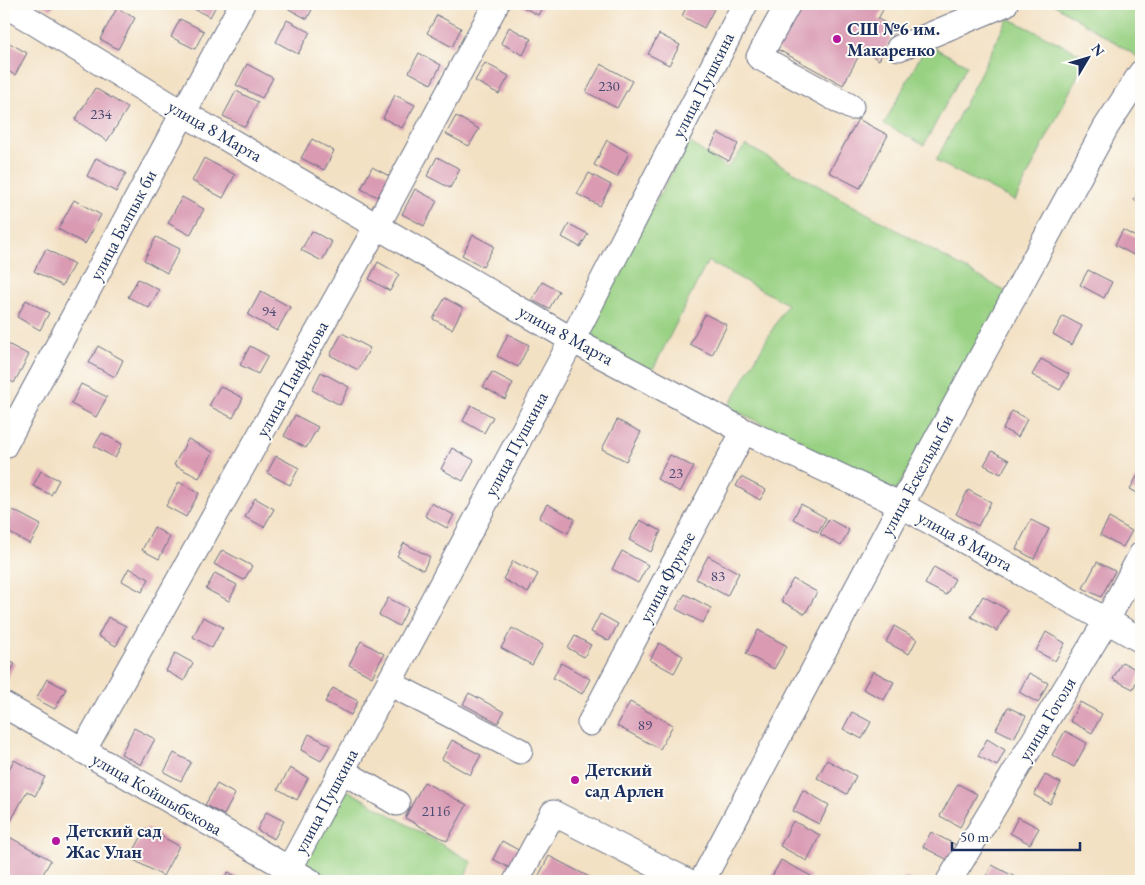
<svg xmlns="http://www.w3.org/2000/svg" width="1145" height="885" font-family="'EB Garamond',serif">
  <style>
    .green { fill: #99d183; stroke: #5a8070 }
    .building { fill: #d99ab2 }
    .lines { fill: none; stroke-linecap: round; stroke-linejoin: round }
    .minor-casing { stroke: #676d82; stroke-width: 27 }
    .minor { stroke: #fff; stroke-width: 25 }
    .poi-dot { fill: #b5179e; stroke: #fdfcf7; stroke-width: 2 }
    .labels { text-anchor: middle; stroke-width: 4; stroke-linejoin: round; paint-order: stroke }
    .number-label { font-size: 15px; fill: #4a4a73 }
    .poi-label { font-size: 18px; font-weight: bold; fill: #1b2f5e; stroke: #fdfcf7; text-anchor: start }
    .street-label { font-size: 18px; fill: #1b2f5e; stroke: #fdfcf7 }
  </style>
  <rect width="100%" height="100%" fill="#fdfcf7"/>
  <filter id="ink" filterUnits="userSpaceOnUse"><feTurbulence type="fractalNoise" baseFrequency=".02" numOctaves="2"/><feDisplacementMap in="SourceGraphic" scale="10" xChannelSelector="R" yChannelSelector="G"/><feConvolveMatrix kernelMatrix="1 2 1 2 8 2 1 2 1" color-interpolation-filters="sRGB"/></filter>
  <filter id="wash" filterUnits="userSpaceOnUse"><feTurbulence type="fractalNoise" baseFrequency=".0096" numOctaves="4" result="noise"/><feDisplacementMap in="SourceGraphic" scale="20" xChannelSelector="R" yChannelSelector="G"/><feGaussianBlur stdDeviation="1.12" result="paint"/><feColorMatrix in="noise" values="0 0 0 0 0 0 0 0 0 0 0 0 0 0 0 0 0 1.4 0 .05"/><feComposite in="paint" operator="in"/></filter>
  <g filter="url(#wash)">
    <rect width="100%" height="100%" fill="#f3e1c4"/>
    <!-- green -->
    <path class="green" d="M1053,4H1141V54L1138,57Z
      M1008,18L1087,57L1015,201L936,161Z
      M927,44L967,65L924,145L884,124Z
      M689,142L727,168L746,145L1010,294L896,491L728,407L787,304L708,261L650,375L582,335Z
      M342,787L472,862L462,881H323L300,869Z"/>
    <g id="blocks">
      <!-- building -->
      <path class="building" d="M40,4H54L51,10Z
        M184,4H217L210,17Z
        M289,4H315L307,19L287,8Z
        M522,4H544L538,15L521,6Z
        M688,4H704L714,9L704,28L682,16Z
        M795,4H886L878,19L896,29L879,60L862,50L843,85L777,49Z
        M117,8L135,18L118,49L100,39Z
        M437,15L461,28L452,47L427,33Z
        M180,19L204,31L195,49L171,37Z
        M287,20L310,32L298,54L276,42Z
        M509,27L531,39L523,55L501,43Z
        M659,34L680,45L669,65L648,54Z
        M6,41L27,53L15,75L4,69V45Z
        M419,53L441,65L431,84L409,72Z
        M485,63L509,76L499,94L475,81Z
        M247,64L273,78L262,98L236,85Z
        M601,64L632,81L617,108L586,92Z
        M95,88L128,108L107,141L75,120Z
        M236,91L258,102L245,127L223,116Z
        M4,95L10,98L4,109Z
        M395,95L415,105L402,128L383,118Z
        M456,116L479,129L469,146L446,134Z
        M858,119L888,135L860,188L829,172Z
        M718,133L738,144L729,161L709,150Z
        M312,139L334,151L324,170L301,158Z
        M607,140L629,153L617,177L594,165Z
        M437,157L460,169L450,188L427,176Z
        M96,158L126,173L116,192L87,176Z
        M204,158L235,175L223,198L192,181Z
        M372,167L395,179L384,200L361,189Z
        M589,173L611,185L600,206L577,194Z
        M1141,186V204L1134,200Z
        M415,189L437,201L424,226L402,214Z
        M182,197L204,209L190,235L168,223Z
        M74,200L101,215L85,244L58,229Z
        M569,224L588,234L580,247L562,237Z
        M1123,230L1141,240V254L1139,258L1115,245Z
        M312,231L332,242L322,261L301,250Z
        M473,235L494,246L483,267L462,255Z
        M156,237L180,249L167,273L144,260Z
        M46,249L74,264L62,286L34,271Z
        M378,262L399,274L390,291L369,279Z
        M1088,270L1112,282L1104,298L1080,285Z
        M138,279L159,290L149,308L128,297Z
        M542,282L559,291L549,309L532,300Z
        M261,291L290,307L277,331L248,315Z
        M445,298L463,308L452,329L433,319Z
        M26,300L49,313L40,330L17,317Z
        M705,314L727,325L712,355L690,344Z
        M1063,316L1082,326L1072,345L1053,334Z
        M342,333L370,348L358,370L330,355Z
        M508,334L529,345L518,367L497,356Z
        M4,342L29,355L14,383L4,377Z
        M98,346L123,360L115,377L89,363Z
        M250,346L268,356L258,374L240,365Z
        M1041,359L1069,374L1060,390L1032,375Z
        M321,372L349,387L340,405L312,390Z
        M492,372L513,383L505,399L483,387Z
        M81,384L107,397L96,417L71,404Z
        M220,386L243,398L233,418L209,406Z
        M471,405L493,417L484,433L463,421Z
        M1012,411L1027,419L1018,437L1003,429Z
        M295,415L318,427L306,448L284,436Z
        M617,420L641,432L626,461L602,449Z
        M102,433L122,444L115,458L94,446Z
        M188,439L213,452L199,478L174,465Z
        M452,448L474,460L463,481L441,469Z
        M992,451L1009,460L1001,474L984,465Z
        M670,455L694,467L680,492L657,479Z
        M276,456L299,468L290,485L267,473Z
        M41,471L59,480L51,495L33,486Z
        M1140,471L1141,472V495L1130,489Z
        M741,477L766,490L760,500L736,486Z
        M179,482L199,493L186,517L166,506Z
        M968,490L991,502L978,526L956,514Z
        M255,498L274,509L264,527L245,517Z
        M431,503L454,515L447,528L425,516Z
        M547,504L575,519L568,533L539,518Z
        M801,504L826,518L818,532L793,519Z
        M13,510L41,525L30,544L4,530Z
        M1109,518L1132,531L1123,547L1100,535Z
        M829,519L849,530L841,546L820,534Z
        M640,520L661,531L651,552L629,540Z
        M1031,520L1049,529L1034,559L1016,549Z
        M154,527L170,537L159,559L142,550Z
        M404,543L430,557L423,570L397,556Z
        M222,550L252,566L244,580L214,564Z
        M622,551L648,565L638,583L612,569Z
        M708,556L739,573L727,596L696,579Z
        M513,561L538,574L528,593L503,579Z
        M1097,562L1115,571L1101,597L1083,588Z
        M934,567L955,579L946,595L925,584Z
        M129,568L149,579L142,592L122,581Z
        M215,573L237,585L229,601L206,589Z
        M793,579L817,592L805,614L781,601Z
        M685,594L711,608L703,623L676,609Z
        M983,596L1008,610L997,631L971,617Z
        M388,598L408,608L399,626L379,615Z
        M600,614L618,624L609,641L591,632Z
        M108,617L126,626L116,646L98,636Z
        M203,617L223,627L212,648L193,637Z
        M894,626L917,639L909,654L886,642Z
        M512,628L543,645L532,665L501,648Z
        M758,630L787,646L774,669L746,654Z
        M1046,632L1065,643L1055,661L1036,651Z
        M575,636L591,645L584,657L568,648Z
        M361,641L384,654L372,677L349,665Z
        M659,643L683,656L674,673L650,660Z
        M175,653L193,663L184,681L166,671Z
        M4,658L15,664L4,684Z
        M1122,662L1141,672L1133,689L1113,679Z
        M561,663L590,679L582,694L553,678Z
        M873,671L894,682L884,700L863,689Z
        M1029,673L1048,683L1038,703L1019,692Z
        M47,679L66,689L55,709L36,699Z
        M333,688L358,701L351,715L325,702Z
        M469,693L504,712L498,723L463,704Z
        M630,702L673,725L660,749L617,726Z
        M1080,702L1102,714L1092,733L1070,721Z
        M1008,707L1026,716L1014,738L996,729Z
        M852,712L871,722L862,739L843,729Z
        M134,728L155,739L141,765L121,754Z
        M1065,731L1087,743L1074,767L1052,755Z
        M309,734L330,745L321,761L301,750Z
        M987,739L1005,750L997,766L978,756Z
        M452,740L481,755L470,775L442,759Z
        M174,753L191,762L181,781L164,772Z
        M14,760L45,777L35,796L27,791L4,834L51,860L39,881H4V779Z
        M827,760L856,776L847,794L817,778Z
        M290,768L308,778L297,800L278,789Z
        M1045,775L1061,783L1050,804L1034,795Z
        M424,782L467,805L447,841L405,818Z
        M217,784L235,794L224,815L205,805Z
        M958,784L977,794L960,827L940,816Z
        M803,790L829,805L819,824L793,811Z
        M266,812L284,821L274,839L257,830Z
        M1018,817L1039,828L1030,844L1010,833Z
        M793,821L820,835L807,861L780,846Z
        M146,828L179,846L163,876L130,858Z
        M931,832L956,845L948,860L923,847Z
        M502,841L522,852L513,870L493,859Z
        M549,856L597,881H536Z
        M781,860L811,876L808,881H776L771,878Z
        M992,865L1015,877L1012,881L984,880Z
        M228,872L245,881H224Z
        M905,877L914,881H903Z"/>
    </g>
  </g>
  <g filter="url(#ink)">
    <use href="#blocks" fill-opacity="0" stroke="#676d82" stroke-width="1"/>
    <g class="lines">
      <defs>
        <path id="minor" d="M4,4L183,113L572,340L744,431L901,505L1141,640
          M788,4L759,57L851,107
          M899,48L1005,4
          M4,446L242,4
          M389,683L520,751
          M4,705L310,881
          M590,723L744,431
          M83,751L377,226L496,4
          M342,771L397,803
          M283,881L572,340L745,4
          M516,881L553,813L687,881
          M702,881L901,505L1106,127L1141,73
          M949,881L1107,620L1141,555"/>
      </defs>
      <!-- minor casing -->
      <use href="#minor" class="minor-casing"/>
      <!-- minor -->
      <use href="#minor" class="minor"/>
    </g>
  </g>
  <!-- markers -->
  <g class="poi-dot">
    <circle cx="837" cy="39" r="5"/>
    <circle cx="575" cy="780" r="5"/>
    <circle cx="56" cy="841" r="5"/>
  </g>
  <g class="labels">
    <!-- number labels -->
    <g class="number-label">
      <text x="609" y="91">230</text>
      <text x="101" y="119">234</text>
      <text x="269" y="316">94</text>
      <text x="676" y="478">23</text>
      <text x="718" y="581">83</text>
      <text x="645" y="730">89</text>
      <text x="436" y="816">211б</text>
    </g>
    <!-- poi labels -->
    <g class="poi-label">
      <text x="847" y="35">СШ №6 им.<tspan x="847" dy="21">Макаренко</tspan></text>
      <text x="585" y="776">Детский<tspan x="585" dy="21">сад Арлен</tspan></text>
      <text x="66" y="837">Детский сад<tspan x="66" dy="21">Жас Улан</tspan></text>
    </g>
    <!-- street labels -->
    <g class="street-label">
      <text transform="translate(703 85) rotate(-63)" y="6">улица Пушкина</text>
      <text transform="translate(215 131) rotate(30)" y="6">улица 8 Марта</text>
      <text transform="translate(123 225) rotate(-62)" y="6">улица Балпык би</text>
      <text transform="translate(566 335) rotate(29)" y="6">улица 8 Марта</text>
      <text transform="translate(292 379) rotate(-61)" y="6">улица Панфилова</text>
      <text transform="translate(516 444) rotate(-62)" y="6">улица Пушкина</text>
      <text transform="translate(917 475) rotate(-62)" y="6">улица Ескельды би</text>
      <text transform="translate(965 541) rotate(29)" y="6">улица 8 Марта</text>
      <text transform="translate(667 577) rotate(-62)" y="6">улица Фрунзе</text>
      <text transform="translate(1047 719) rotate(-59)" y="6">улица Гоголя</text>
      <text transform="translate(157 794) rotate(30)" y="6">улица Койшыбекова</text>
      <text transform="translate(326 801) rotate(-62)" y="6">улица Пушкина</text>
    </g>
  </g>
  <!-- margin -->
  <rect width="1145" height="885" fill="none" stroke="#fdfcf7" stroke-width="20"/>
  <!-- north arrow -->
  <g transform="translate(1088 58) rotate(52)" stroke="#fdfcf7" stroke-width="4" paint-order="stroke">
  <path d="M0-4L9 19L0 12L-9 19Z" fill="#1b2f5e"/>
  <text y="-8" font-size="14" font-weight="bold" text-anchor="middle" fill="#1b2f5e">N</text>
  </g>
  <!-- scale -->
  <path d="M952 842v8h128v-8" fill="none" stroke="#1b2f5e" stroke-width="2.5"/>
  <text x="960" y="842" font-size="15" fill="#1b2f5e" stroke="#fdfcf7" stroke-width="4" paint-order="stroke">50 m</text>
</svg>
